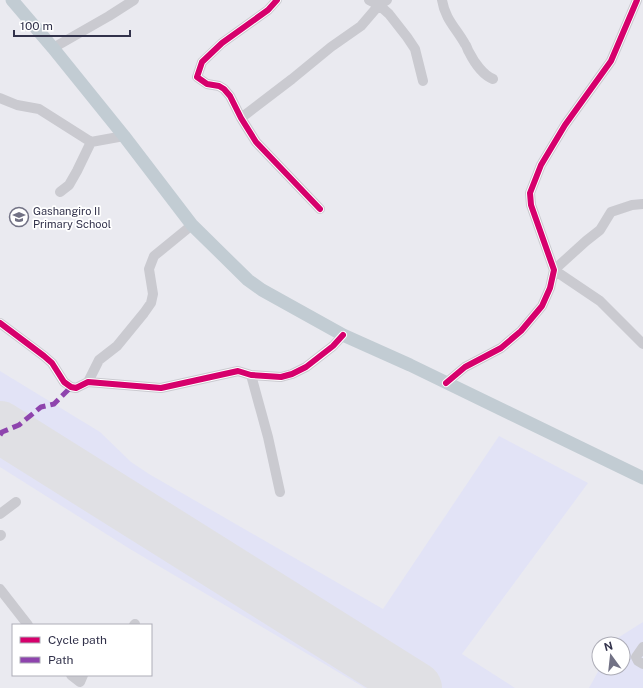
<svg xmlns="http://www.w3.org/2000/svg" width="643" height="688" font-family="'Public Sans',sans-serif">
  <style>
    .built { fill: #e2e3f6 }
    .lines { fill: none; stroke-linecap: round; stroke-linejoin: round }
    .runway { stroke: #e0e0e4; stroke-width: 52 }
    .minor { stroke: #cacad0; stroke-width: 10 }
    .major { stroke: #c2ccd3; stroke-width: 13 }
    .quiet { stroke: #8e44ad; stroke-width: 5; stroke-dasharray: 10 5; stroke-linecap: butt }
    .cycleway-casing { stroke: #fff; stroke-width: 8 }
    .cycleway { stroke: #d6006c; stroke-width: 6 }
    .labels { text-anchor: middle; stroke-width: 3.5; stroke-linejoin: round; paint-order: stroke }
    .poi-label { font-size: 11px; fill: #32324b; stroke: #fff; text-anchor: start }
  </style>
  <rect width="100%" height="100%" fill="#eaeaf0"/>
  <!-- built -->
  <path class="built" d="M0,371L100,432L131,462L149,474L383,609L499,436L588,483L462,654L515,688H365L130,549L0,467Z
    M643,622V688H589L600,668H623V644H613L616,639Z"/>
  <g class="lines">
    <!-- runway -->
    <path class="runway" d="M0,427L416,688"/>
    <!-- minor -->
    <path class="minor" d="M277,0L268,10L222,43L202,62L197,77L207,84L219,86L224,89L230,96L241,118L256,142L320,209
      M369,0L379,5L389,14L407,37L415,49L423,81
      M442,0C445,19 456,28 465,44C467,46 467,49 469,52C474,62 483,75 493,79
      M53,48L109,16L134,0
      M0,98L17,105L39,109L91,142L124,136
      M241,118L292,79L331,47L361,26L379,5L387,0
      M60,192L69,185L77,171L91,142
      M643,204L632,205L611,212L600,230L586,241L554,270L600,301L643,344
      M0,323L44,356L52,363L64,382L71,387L76,388L88,382L161,388L238,371L251,375L281,377L292,374L306,367L333,346L343,335
      M251,375L268,437L280,492
      M88,382L99,360L117,346L144,313L151,303L153,294L149,269L154,256L192,225
      M446,383L465,367L501,348L521,331L542,306L550,288L554,270L531,205L530,193L541,165L565,125L611,61L637,0
      M0,514L16,502
      M0,536L1,535
      M0,589L28,625
      M134,625L135,624
      M643,647L636,657L638,661L643,664
      M71,675L80,682L83,675"/>
    <!-- major -->
    <path class="major" d="M12,0L53,48L124,136L192,225L248,280L262,290L343,335L410,365L643,478"/>
    <!-- quiet -->
    <path class="quiet" d="M0,435L2,432L19,425L41,407L54,404L71,387"/>
    <defs>
      <path id="cycleway" d="M277,0L268,10L222,43L202,62L197,77L207,84L219,86L224,89L230,96L241,118L256,142L320,209
        M0,323L44,356L52,363L64,382L71,387L76,388L88,382L161,388L238,371L251,375L281,377L292,374L306,367L333,346L343,335
        M446,383L465,367L501,348L521,331L542,306L550,288L554,270L531,205L530,193L541,165L565,125L611,61L637,0"/>
    </defs>
    <!-- cycleway casing -->
    <use href="#cycleway" class="cycleway-casing"/>
    <!-- cycleway -->
    <use href="#cycleway" class="cycleway"/>
  </g>
  <!-- icons -->
  <defs>
    <symbol id="school-ring" viewBox="-11 -11 22 22"><circle r="9.5" fill="#fff" stroke="#727285" stroke-width="1.5"/><path d="M0-5L7-2L0 1L-7-2ZM-4 1L0 2.5L4 1V4Q0 6-4 4Z" fill="#727285"/></symbol>
  </defs>
  <g fill-rule="evenodd">
    <use href="#school-ring" x="8" y="206" width="22" height="22"/>
  </g>
  <g class="labels">
    <!-- poi labels -->
    <g class="poi-label">
      <text x="33" y="215">Gashangiro II<tspan x="33" dy="13">Primary School</tspan></text>
    </g>
  </g>
  <!-- legend -->
  <rect x="12" y="624" width="140" height="52" fill="#ffffff" stroke="#adadb7"/>
  <rect x="20" y="637" width="20" height="6" fill="#d6006c" stroke="#adadb7"/>
  <text x="48" y="644" font-size="12" fill="#32324b">Cycle path</text>
  <rect x="20" y="657" width="20" height="6" fill="#8e44ad" stroke="#adadb7"/>
  <text x="48" y="664" font-size="12" fill="#32324b">Path</text>
  <!-- north arrow -->
  <g transform="translate(611 656) rotate(345)"><circle r="19" fill="#ffffff" stroke="#adadb7"/>
  <path d="M0-3L7 15L0 10L-7 15Z" fill="#727285"/>
  <text y="-6" font-size="11" font-weight="bold" text-anchor="middle" fill="#32324b">N</text>
  </g>
  <!-- scale -->
  <path d="M14 30v6h116v-6" fill="none" stroke="#32324b" stroke-width="2"/>
  <text x="20" y="30" font-size="12" fill="#32324b" stroke="#ffffff" stroke-width="3" paint-order="stroke">100 m</text>
</svg>
